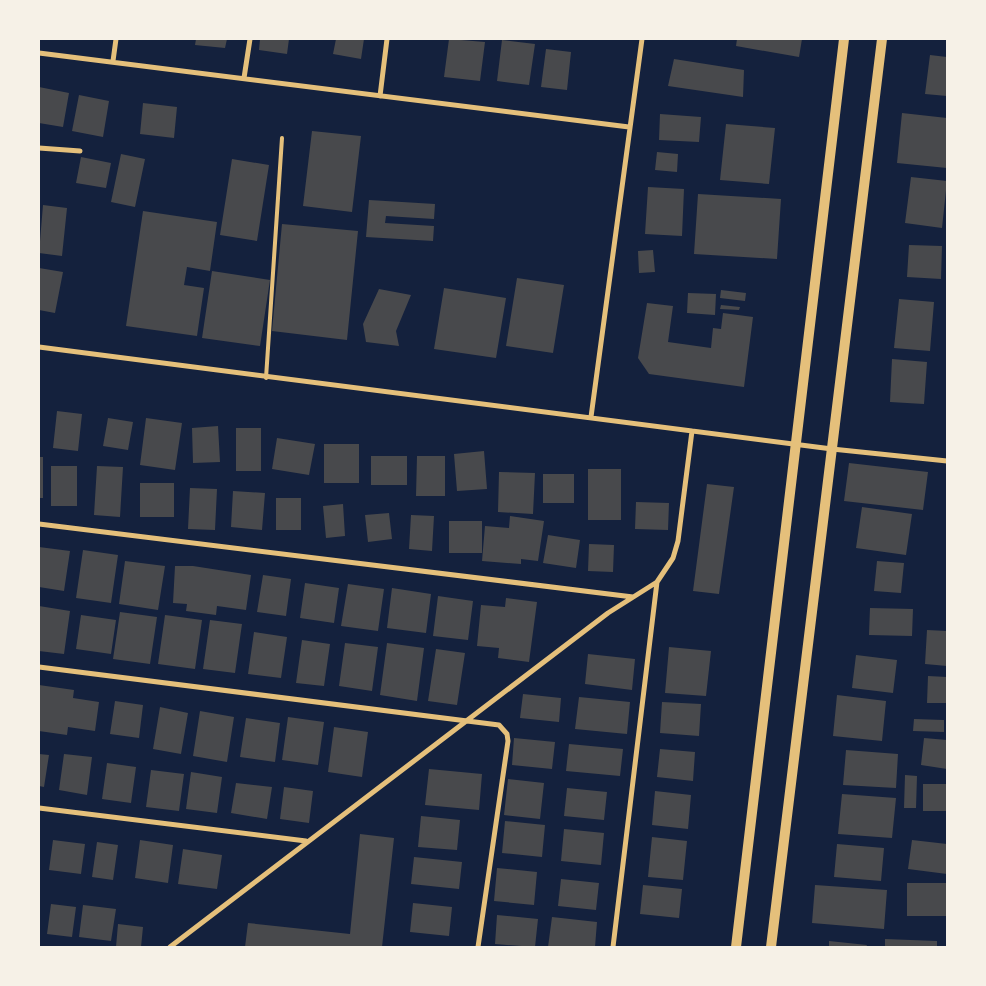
<svg xmlns="http://www.w3.org/2000/svg" width="986" height="986" font-family="Manrope,sans-serif">
  <style>
    .building { fill: #48494c }
    .lines { fill: none; stroke-linecap: round; stroke-linejoin: round }
    .service { stroke: #e5c07b; stroke-width: 4 }
    .minor { stroke: #e5c07b; stroke-width: 5 }
    .secondary { stroke: #e5c07b; stroke-width: 10 }
  </style>
  <rect width="100%" height="100%" fill="#14213d"/>
  <!-- building -->
  <path class="building" d="M196,39H227L225,48L195,45Z
    M260,39H289L287,54L259,50Z
    M336,39H364L361,59L333,54Z
    M449,39L485,42L480,81L444,77Z
    M737,39H802L799,57L736,46Z
    M502,40L535,44L529,85L497,81Z
    M546,49L571,52L567,90L541,87Z
    M930,55L947,57V96L925,94Z
    M674,59L744,70L743,97L668,86Z
    M39,87L69,93L63,127L39,123Z
    M79,95L109,101L103,137L72,131Z
    M143,103L177,107L174,138L140,134Z
    M902,113L947,118V168L897,163Z
    M660,114L701,117L699,142L659,140Z
    M726,124L775,128L769,184L720,180Z
    M312,131L361,136L352,212L303,206Z
    M657,152L678,154L677,172L655,170Z
    M121,154L145,159L135,207L111,202Z
    M81,157L111,163L106,188L76,183Z
    M232,159L269,165L257,241L220,235Z
    M911,177L947,181L942,228L905,223Z
    M648,187L684,189L682,236L645,234Z
    M698,194L781,199L777,259L694,254Z
    M369,200L435,204L434,219L386,216L385,223L434,226L433,241L366,237Z
    M43,205L67,208L62,256L39,253Z
    M143,211L217,222L210,271L187,267L184,285L204,288L197,336L126,326Z
    M282,224L358,231L347,340L272,331Z
    M909,245L942,246L941,279L907,277Z
    M653,250L655,272L639,273L638,251Z
    M39,268L63,272L55,313L39,310Z
    M212,271L270,280L260,346L202,338Z
    M517,278L564,285L553,353L506,346Z
    M444,288L506,298L496,358L434,349Z
    M379,289L411,295L396,331L399,346L366,342L363,324Z
    M721,290L746,293L745,301L720,298Z
    M688,293L716,294L715,315L687,313Z
    M899,299L934,302L930,351L894,348Z
    M647,303L673,306L668,342L711,348L713,328L721,329L723,313L753,317L744,387L649,374L638,358Z
    M721,305L740,307L739,310L720,309Z
    M892,359L927,362L924,404L890,402Z
    M57,411L82,414L78,451L53,448Z
    M108,418L133,422L128,450L103,446Z
    M146,418L182,423L175,470L140,465Z
    M218,426L220,462L193,463L192,428Z
    M236,428H261V471H236Z
    M277,438L315,444L309,475L272,469Z
    M324,444H359V483H324Z
    M484,451L487,489L457,491L454,454Z
    M371,456H407V485H371Z
    M417,456H445V496H416Z
    M39,457H43V498H39Z
    M849,463L928,472L923,510L844,501Z
    M51,466H77V506H51Z
    M97,466L123,467L120,517L94,515Z
    M588,469H621V520H588Z
    M499,472L535,473L533,514L498,512Z
    M543,474H574V503H543Z
    M140,483H174V517H140Z
    M707,484L734,487L719,594L693,591Z
    M190,488L217,489L215,530L188,529Z
    M233,491L265,493L262,530L231,527Z
    M276,498H301V530H276Z
    M636,502L669,503L668,530L635,529Z
    M343,504L345,536L326,538L323,506Z
    M862,507L912,514L906,555L856,548Z
    M389,513L392,539L368,542L365,515Z
    M411,515L434,516L432,551L409,549Z
    M510,516L544,521L538,561L521,559V564L482,561L485,526L509,528Z
    M449,521H482V553H449Z
    M548,535L580,540L576,568L543,563Z
    M589,544L614,545L613,572L588,571Z
    M39,547L70,551L64,591L39,587Z
    M83,550L118,555L111,603L76,598Z
    M125,561L165,566L158,610L119,604Z
    M877,561L904,563L901,593L874,591Z
    M175,566H193L251,575L246,610L217,606L216,615L186,611L187,604L173,603Z
    M263,575L291,579L286,616L257,612Z
    M305,583L339,588L334,623L300,618Z
    M348,584L384,589L378,631L341,626Z
    M392,588L431,594L426,633L387,628Z
    M438,596L473,601L468,640L433,636Z
    M506,598L537,602L529,662L498,658L499,648L477,646L481,605L505,607Z
    M39,606L70,611L64,654L39,651Z
    M870,608L913,609L912,636L869,635Z
    M120,612L157,617L150,664L113,659Z
    M81,615L116,620L111,654L76,649Z
    M165,615L202,620L195,669L158,664Z
    M210,620L242,624L235,673L203,669Z
    M927,630L947,631V666L925,664Z
    M254,632L287,637L281,678L248,674Z
    M302,640L330,644L324,686L296,683Z
    M345,643L378,647L372,691L339,686Z
    M387,643L424,648L417,701L380,695Z
    M669,647L711,651L706,696L665,693Z
    M436,649L465,653L457,705L428,701Z
    M588,654L635,659L632,690L585,684Z
    M856,655L897,660L893,693L852,688Z
    M928,676L947,677V703H927Z
    M39,685L74,690L73,698L99,702L95,731L68,727L67,735L39,731Z
    M523,694L561,698L559,722L520,718Z
    M837,695L886,701L882,741L833,736Z
    M579,697L630,702L627,734L575,729Z
    M115,701L143,705L139,738L110,734Z
    M662,702L701,704L699,736L660,733Z
    M160,707L188,713L181,754L153,749Z
    M200,711L234,717L227,762L193,756Z
    M288,717L324,722L318,765L282,760Z
    M246,718L280,723L275,762L240,757Z
    M914,719L944,720V732L913,731Z
    M334,727L368,732L362,777L328,772Z
    M514,738L555,742L552,769L512,765Z
    M924,738L947,740V769L921,765Z
    M569,744L623,749L620,776L566,771Z
    M660,749L695,752L693,781L657,777Z
    M846,750L898,754L896,788L843,785Z
    M39,754L49,755L44,787L39,786Z
    M64,754L92,757L87,795L59,790Z
    M107,763L136,767L131,803L102,799Z
    M429,769L482,774L479,810L425,805Z
    M151,770L184,774L179,811L146,807Z
    M191,772L222,777L217,813L186,809Z
    M905,775L917,776L916,808H904Z
    M508,779L544,783L540,819L504,815Z
    M236,783L272,787L267,819L231,813Z
    M923,784H947V811H923Z
    M284,787L313,791L309,823L280,819Z
    M567,788L607,792L604,820L564,816Z
    M655,791L691,795L688,829L652,825Z
    M842,794L896,798L892,838L838,834Z
    M421,816L460,820L457,850L418,847Z
    M505,821L545,825L542,857L502,853Z
    M564,829L604,833L601,865L561,861Z
    M360,834L394,838L382,947H245L248,923L350,934Z
    M652,837L687,841L683,880L648,877Z
    M53,840L85,844L81,874L49,870Z
    M140,840L173,845L168,883L135,878Z
    M912,840L947,844V874L908,869Z
    M97,842L118,845L113,880L92,877Z
    M837,844L884,848L881,881L834,877Z
    M183,849L222,855L217,889L178,884Z
    M414,857L462,862L459,889L411,884Z
    M497,868L537,872L534,905L494,901Z
    M561,879L599,883L596,910L558,906Z
    M907,883H946V916H907Z
    M643,885L682,889L679,918L640,914Z
    M815,885L887,890L884,929L812,923Z
    M413,903L452,907L449,936L410,932Z
    M51,904L76,907L72,937L47,934Z
    M83,905L116,909L111,941L79,937Z
    M497,915L538,919L535,947L495,944Z
    M552,917L597,922L595,947H548Z
    M118,924L143,927L141,947H116Z
    M885,939L937,941V947H885Z
    M829,941L867,945L866,947H829Z"/>
  <g class="lines">
    <!-- service -->
    <path class="service" d="M266,378L282,138"/>
    <!-- minor -->
    <path class="minor" d="M39,53L629,127
      M113,61L116,39
      M244,78L250,39
      M380,96L387,39
      M39,148L80,151
      M39,347L832,449L947,461
      M591,417L642,39
      M39,524L633,597
      M39,667L499,725L507,734L508,741L478,947
      M39,808L306,841
      M170,947L608,613L657,582
      M613,947L657,582L673,558L678,541L692,431"/>
    <!-- secondary -->
    <path class="secondary" d="M736,947L844,39
      M771,947L882,39"/>
  </g>
  <!-- border -->
  <rect width="986" height="986" fill="none" stroke="#f6f1e7" stroke-width="80"/>
</svg>
